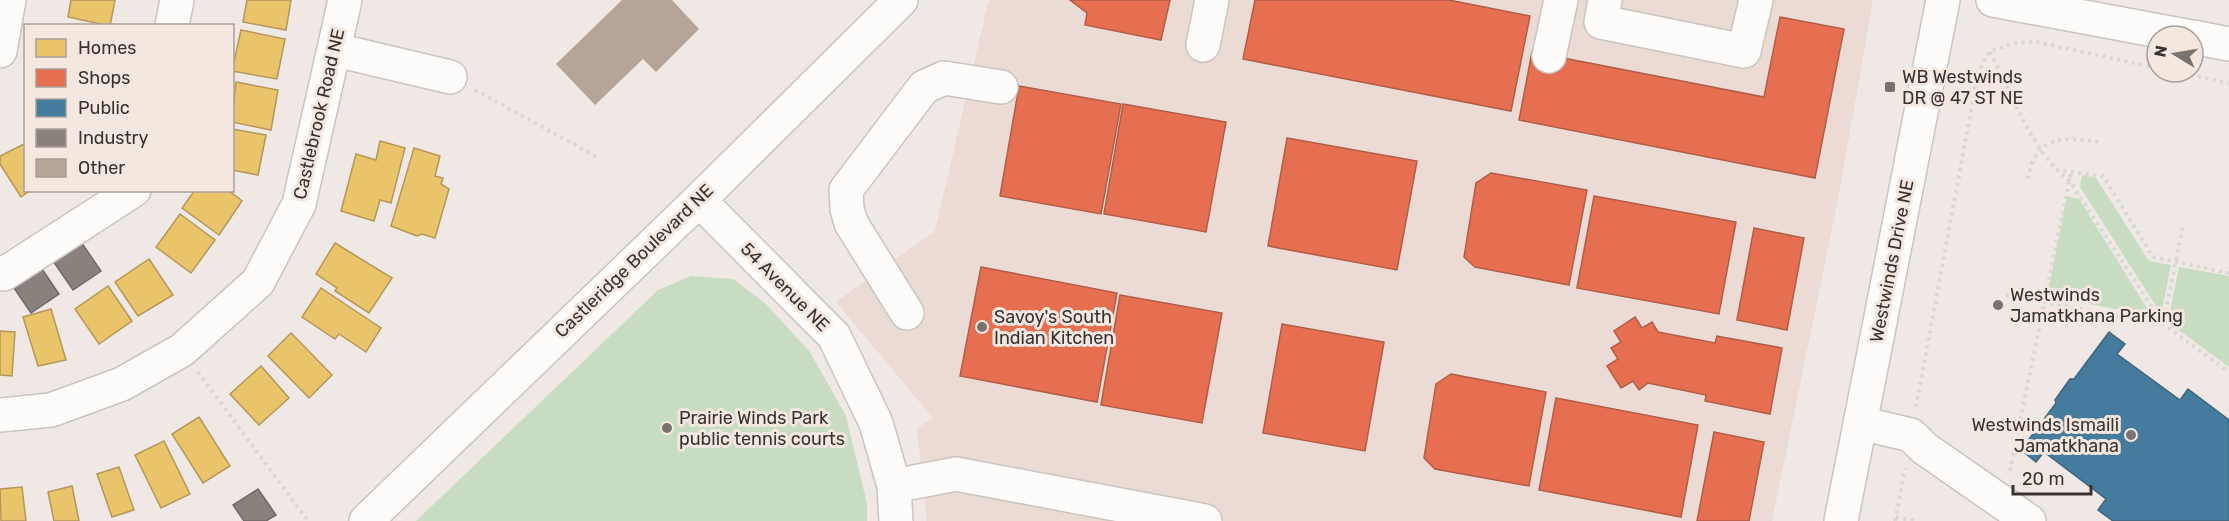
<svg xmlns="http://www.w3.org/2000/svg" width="2229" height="521" font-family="Rubik,sans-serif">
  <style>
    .built { fill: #ebdbd4 }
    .green { fill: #c8dcc2 }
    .homes { fill: #e9c46a; stroke: #b49859; stroke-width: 1.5 }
    .shops { fill: #e76f51; stroke: #b25d47; stroke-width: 1.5 }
    .public { fill: #457b9d; stroke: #41657d; stroke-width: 1.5 }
    .industry { fill: #8a817c; stroke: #716a66; stroke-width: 1.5 }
    .building { fill: #b7a499 }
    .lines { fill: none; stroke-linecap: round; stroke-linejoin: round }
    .minor-casing { stroke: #cac4c1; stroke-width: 36 }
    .path { stroke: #d8d6d6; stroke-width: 4; stroke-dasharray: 3 4.5; stroke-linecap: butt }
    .minor { stroke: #fdfcfb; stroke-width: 33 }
    .poi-dot { fill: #787270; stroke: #f4e7e0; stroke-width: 2 }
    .labels { text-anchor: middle; stroke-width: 6; stroke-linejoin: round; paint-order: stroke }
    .poi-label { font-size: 18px; fill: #383331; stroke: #f4e7e0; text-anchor: start }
    .street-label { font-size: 18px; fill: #383331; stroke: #f4e7e0 }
  </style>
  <rect width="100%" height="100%" fill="#f0e8e4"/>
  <!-- built -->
  <path class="built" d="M991,0H1873L1838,200L1772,521H927L917,428L933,418L836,302L935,231L988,3Z"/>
  <!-- green -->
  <path class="green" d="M2082,175L2096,178L2149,261L2171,265L2161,314L2080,187Z
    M2067,196L2079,199L2152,316L2047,296Z
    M2179,267L2229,276V367L2168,322Z
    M691,276L733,279L766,304L810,352L846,416L867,504V521H416L658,290Z"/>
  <!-- homes -->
  <path class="homes" d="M71,0H115L110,26L68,17Z
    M247,0H291L286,30L243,22Z
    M241,30L285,39L277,79L232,71Z
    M236,82L278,90L271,130L232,122Z
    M232,129L266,135L258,175L232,170Z
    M380,141L405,148L391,203L380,200L374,221L341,211L356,154L376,160Z
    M26,143V190H31L21,197L0,164V156Z
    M414,148L440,156L435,176L443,178L441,184L449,189L435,238L422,234L417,236L391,226Z
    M195,190H228L242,201L219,235L182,208Z
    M180,214L215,240L191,273L156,247Z
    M335,243L392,278L369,313L335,291L337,288L316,274Z
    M149,259L173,295L138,316L115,282Z
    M108,286L132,321L99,344L75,309Z
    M321,288L381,328L366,352L339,334L335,339L302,317Z
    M51,309L66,360L38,366L23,317Z
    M0,331L15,332L12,376L0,375Z
    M291,333L332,375L309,398L268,356Z
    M261,366L289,398L259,425L230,394Z
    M199,417L230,466L203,483L172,434Z
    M164,441L190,494L161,508L135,455Z
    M119,467L134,510L112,517L97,474Z
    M72,486L79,521H54L48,492Z
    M22,487L26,521H1L0,489Z"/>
  <!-- shops -->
  <path class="shops" d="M1070,0H1170L1161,40L1085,25L1087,13Z
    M1255,0H1449L1530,16L1511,111L1243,59Z
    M1780,17L1844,29L1815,178L1519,120L1532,52L1764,97Z
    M1019,86L1121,104L1101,214L1000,196Z
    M1123,104L1226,122L1206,232L1104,214Z
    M1287,138L1417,161L1397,270L1268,246Z
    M1491,173L1587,190L1569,285L1475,267L1464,257L1476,183Z
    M1594,196L1736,222L1719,314L1577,288Z
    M1754,228L1804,238L1787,330L1737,320Z
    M981,267L1117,293L1097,402L960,376Z
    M1120,295L1222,313L1202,423L1101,405Z
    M1635,317L1642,328L1652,322L1658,332L1715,343L1717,336L1782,348L1770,414L1705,401L1706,395L1648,383L1639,390L1633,381L1621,388L1607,366L1618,359L1611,348L1621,342L1614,331Z
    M1282,324L1384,342L1365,451L1263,433Z
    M1451,374L1546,392L1529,486L1435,469L1424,458L1436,384Z
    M1556,398L1698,425L1681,517L1539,490Z
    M1714,432L1764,442L1749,521H1697Z"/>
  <!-- public -->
  <path class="public" d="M2109,332L2125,344L2117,354L2180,400L2188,389L2229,420V521H2113L2098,510L2106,499L2044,452L2036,462L2021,450L2056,403L2055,400L2070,379H2074Z"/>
  <!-- industry -->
  <path class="industry" d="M81,242L101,271L73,290L53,261Z
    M42,269L59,294L31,313L14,288Z
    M258,489L276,515L266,521H244L233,505Z"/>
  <!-- building -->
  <path class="building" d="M622,0H672L699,29L656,72L643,59L595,105L556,64Z"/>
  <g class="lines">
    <defs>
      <path id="minor" d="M1605,0L1601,22L1744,51L1756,0
        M1993,0L2186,36
        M172,26L177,0
        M2193,37L2229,44
        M1203,45L1212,0
        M336,50L450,77
        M0,51L9,0
        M1549,56L1561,0
        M699,200L834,336L876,423L894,486L896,521
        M0,273L4,274L134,190
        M907,313L851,223L847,209L846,190L924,87L944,78L1001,87
        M0,415L51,410L122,384L182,350L258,282L299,204L345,0
        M1860,423L1911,435L1924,448L2029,521
        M894,486L956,474L1205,521
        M366,521L699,200L901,0
        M1841,521L1943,0"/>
    </defs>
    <!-- minor casing -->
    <use href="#minor" class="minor-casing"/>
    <!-- path -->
    <path class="path" d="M1990,52C2011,92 2033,154 2069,180L2163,324L2229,372
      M2176,72L2229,83
      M475,90L599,158
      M2056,170L2103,176L2153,257L2229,273
      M2028,179C2036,134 2063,137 2100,142
      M2006,295L2163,324L2183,225
      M198,372L308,521
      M1916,407L1978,73L1989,52L2014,43L2037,42L2157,68
      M2010,471L2071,172
      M1896,517L1916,521
      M1895,521L1905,468"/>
    <!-- minor -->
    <use href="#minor" class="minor"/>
  </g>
  <!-- markers -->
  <g class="poi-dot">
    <rect x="1884" y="81" width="12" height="12" rx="3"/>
    <circle cx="1998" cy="305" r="6"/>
    <circle cx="982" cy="327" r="6"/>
    <circle cx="667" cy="428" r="6"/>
    <circle cx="2131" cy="435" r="6"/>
  </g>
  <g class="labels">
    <!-- poi labels -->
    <g class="poi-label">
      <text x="1902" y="83">WB Westwinds<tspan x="1902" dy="21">DR @ 47 ST NE</tspan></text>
      <text x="2010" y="301">Westwinds<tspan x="2010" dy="21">Jamatkhana Parking</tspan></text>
      <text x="994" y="323">Savoy's South<tspan x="994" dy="21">Indian Kitchen</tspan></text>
      <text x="679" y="424">Prairie Winds Park<tspan x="679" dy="21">public tennis courts</tspan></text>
      <text x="2119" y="431" text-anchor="end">Westwinds Ismaili<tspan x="2119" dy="21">Jamatkhana</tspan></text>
    </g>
    <!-- street labels -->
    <g class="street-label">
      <text transform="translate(319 114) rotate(-77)" y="6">Castlebrook Road NE</text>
      <text transform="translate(634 261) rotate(-44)" y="6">Castleridge Boulevard NE</text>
      <text transform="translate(1892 261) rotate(-79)" y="6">Westwinds Drive NE</text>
      <text transform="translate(785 287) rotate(45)" y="6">54 Avenue NE</text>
    </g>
  </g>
  <!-- legend -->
  <rect x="24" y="24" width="210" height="168" fill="#f4e7e0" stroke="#a99f9a" stroke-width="1.5"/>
  <rect x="36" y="39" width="30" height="18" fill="#e9c46a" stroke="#a99f9a" stroke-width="1.5"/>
  <text x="78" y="54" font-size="18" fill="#383331">Homes</text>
  <rect x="36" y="69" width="30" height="18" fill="#e76f51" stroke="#a99f9a" stroke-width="1.5"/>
  <text x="78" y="84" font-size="18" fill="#383331">Shops</text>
  <rect x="36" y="99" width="30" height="18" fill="#457b9d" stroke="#a99f9a" stroke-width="1.5"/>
  <text x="78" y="114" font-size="18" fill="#383331">Public</text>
  <rect x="36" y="129" width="30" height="18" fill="#8a817c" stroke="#a99f9a" stroke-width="1.5"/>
  <text x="78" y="144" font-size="18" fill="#383331">Industry</text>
  <rect x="36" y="159" width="30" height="18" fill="#b7a499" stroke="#a99f9a" stroke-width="1.5"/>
  <text x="78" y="174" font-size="18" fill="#383331">Other</text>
  <!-- north arrow -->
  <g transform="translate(2175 54) rotate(281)"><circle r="28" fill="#f4e7e0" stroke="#a99f9a" stroke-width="1.5"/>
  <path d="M0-4.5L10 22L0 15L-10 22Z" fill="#787270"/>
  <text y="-9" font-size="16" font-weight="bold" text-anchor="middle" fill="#383331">N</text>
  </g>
  <!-- scale -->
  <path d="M2013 485v9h78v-9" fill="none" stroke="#383331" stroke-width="3"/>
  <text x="2022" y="485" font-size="18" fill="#383331" stroke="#f4e7e0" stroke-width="4.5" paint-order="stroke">20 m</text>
</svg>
